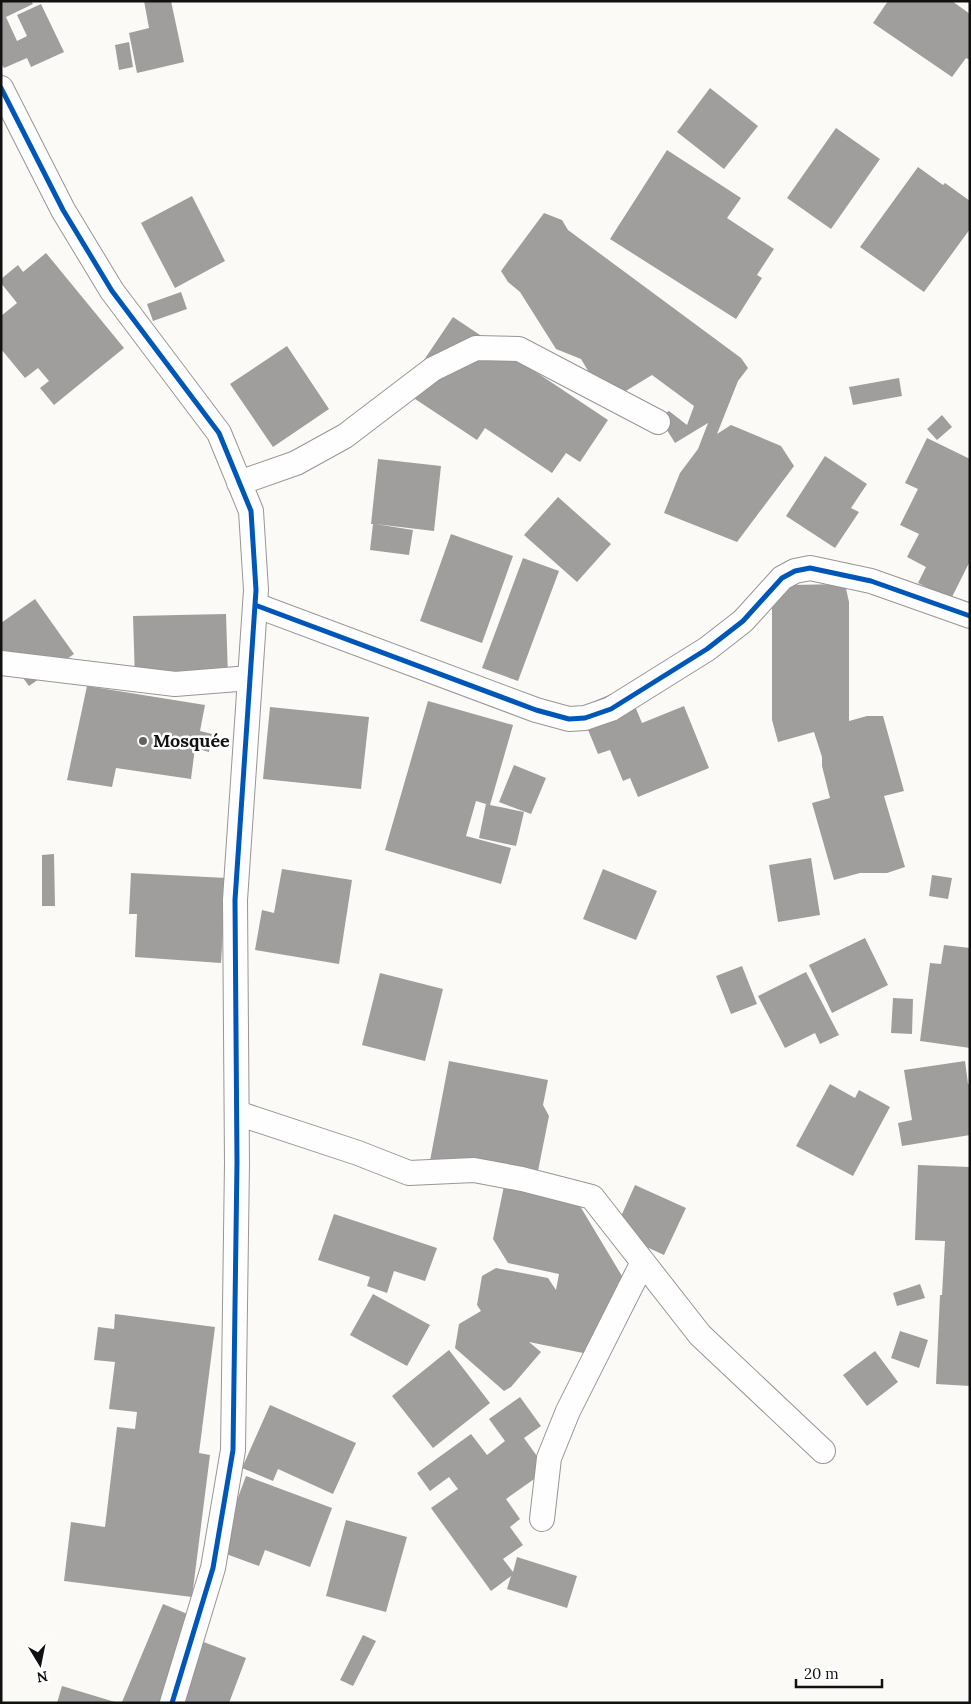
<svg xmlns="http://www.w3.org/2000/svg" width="971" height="1704" font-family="Lora,serif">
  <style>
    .building { fill: #a09e9c }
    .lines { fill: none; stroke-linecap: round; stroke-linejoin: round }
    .minor-casing { stroke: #979695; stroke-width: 26 }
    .minor { stroke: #fffefe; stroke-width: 24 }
    .cycleway-casing { stroke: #fff; stroke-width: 8 }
    .cycleway { stroke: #0057b8; stroke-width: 5 }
    .poi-dot { fill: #636362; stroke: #fff; stroke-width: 2 }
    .labels { text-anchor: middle; stroke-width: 5; stroke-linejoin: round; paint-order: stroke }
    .poi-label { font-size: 18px; font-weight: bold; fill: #111; stroke: #fff; text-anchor: start }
  </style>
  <rect width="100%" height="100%" fill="#fcfaf7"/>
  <!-- building -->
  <path class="building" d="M1,1H31L33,4L6,17L17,41L27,36L17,15L41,4L64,52L31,67L27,58L4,68L1,63Z
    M144,1H171L184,62L137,73L129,33L149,28Z
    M888,1H952L970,14V60L966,58L952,77L873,23Z
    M129,42L133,67L119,70L115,45Z
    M710,88L758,126L724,169L677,132Z
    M836,128L880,159L831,229L787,198Z
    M667,150L741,198L727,218L774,249L757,275L762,278L736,319L610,239Z
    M918,167L943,185L945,183L970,201V229L924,292L860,247Z
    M192,196L225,261L175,288L141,223Z
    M544,213L562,220L568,230L741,358L748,368L738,381L717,434L731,425L781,446L794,466L737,542L664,513L680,473L698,449L708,423L675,443L659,417L669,411L687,425L694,406L652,375L611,400L590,374L581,359L556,349L520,292L508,282L501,271Z
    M46,253L124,348L54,405L40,388L49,381L38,368L25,378L1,349V316L17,303L1,283V279L18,265L23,272Z
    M181,292L187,309L153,321L147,304Z
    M453,317L608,420L580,462L566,453L552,473L485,428L477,440L403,391Z
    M287,346L329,409L273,447L230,384Z
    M899,378L902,396L853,405L849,387Z
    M942,415L952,427L937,440L927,429Z
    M927,438L970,459V561L951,599L918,583L926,567L907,557L919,534L900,525L918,489L905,483Z
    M825,456L867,484L851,508L859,512L835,548L786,516Z
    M378,459L441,466L434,531L375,524L413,530L409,555L370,550L373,524H371Z
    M558,497L611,544L577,582L524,535Z
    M451,534L513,556L482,643L420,621Z
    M523,558L559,571L518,681L482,668Z
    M845,584L849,602V721L867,716H883L904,791L884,796L905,867L887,873H860L834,880L812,803L830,798L822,766V757L814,732L778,742L772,720V590L791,585Z
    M35,599L74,654L29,686L1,648V623Z
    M226,614L228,677L135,680L133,616Z
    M87,686L205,705L200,731L212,734L209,752L195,748L191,779L116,768L112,787L67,780Z
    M627,687L642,723L684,706L709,768L638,797L630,778L623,781L610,750L598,754L579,708Z
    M428,701L513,725L490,805L524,812L516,846L479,838L486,804L476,801L466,836L511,848L501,884L385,850Z
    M270,707L369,717L361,789L263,779Z
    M514,765L546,778L531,814L499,802Z
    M54,854L55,906H42V855Z
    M811,858L820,915L778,922L769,865Z
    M282,869L352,880L339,964L255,950L262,910L274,913Z
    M603,869L657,891L636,940L583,919Z
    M131,873L226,878L221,963L135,957L137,914H129Z
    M932,875L952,878L948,899L929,896Z
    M865,938L888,985L832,1013L809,965Z
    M944,945L970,948V1048L920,1041L930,963L941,964Z
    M742,966L757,1004L731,1014L716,976Z
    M806,972L839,1035L820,1044L815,1033L785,1048L758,996Z
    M380,973L443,989L425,1061L362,1045Z
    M893,998L913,999L912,1034L891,1033Z
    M449,1061L548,1080L543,1105L549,1116L536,1181L577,1201L625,1281L619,1284L618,1282L603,1357L529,1342L541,1352L511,1387L504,1391L455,1348L459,1324L481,1311L477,1305L482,1276L496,1268L548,1278L556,1290L559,1274L508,1263L493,1239L504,1186L428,1171Z
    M965,1061L968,1084H970V1135L902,1146L898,1123L912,1120L904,1070Z
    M830,1084L855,1098L859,1090L890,1107L853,1176L796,1146Z
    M918,1165L970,1167V1386L936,1384L940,1295H942L945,1241L915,1240Z
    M635,1185L686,1208L664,1255L614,1232Z
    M334,1214L437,1248L425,1281L394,1271L387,1293L367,1286L370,1277L318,1260Z
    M920,1284L925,1298L897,1306L893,1293Z
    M373,1294L430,1325L407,1366L350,1335Z
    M115,1314L215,1327L199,1453L210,1455L192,1597L64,1581L71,1522L105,1527L117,1427L135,1429L137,1412L109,1409L115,1362L94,1360L98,1327L114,1329Z
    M900,1331L928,1340L919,1368L891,1358Z
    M449,1350L490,1403L433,1448L392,1396Z
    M875,1351L898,1382L867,1406L843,1375Z
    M520,1397L541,1426L524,1438L547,1470L506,1499L520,1519L510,1527L523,1545L503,1559L513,1572L517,1557L577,1576L567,1608L507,1589L511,1576L491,1591L431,1508L458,1489L449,1477L430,1491L417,1473L471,1434L487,1455L505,1441L489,1419Z
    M270,1405L356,1443L333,1494L278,1469L273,1481L242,1468Z
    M246,1476L332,1508L310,1567L265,1550L259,1566L218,1551Z
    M346,1520L407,1537L386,1612L326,1596Z
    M163,1604L195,1617L160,1703H125L122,1702Z
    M363,1635L376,1641L353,1686L340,1680Z
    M201,1641L246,1658L229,1703H181Z
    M62,1686L115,1702V1703H57Z"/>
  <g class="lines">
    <defs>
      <path id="minor" d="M1,88L63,210L112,291L219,433L251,511L256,590L235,900L237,1162L233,1450L213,1568L172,1703
        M239,483L296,463L345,436L433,369L476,348L519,349L658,422
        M255,605L536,710L569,719L585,718L611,709L707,649L743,621L782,578L795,571L810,568L871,581L970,616
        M1,663L175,684L250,678
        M237,1113L358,1153L409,1173L474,1170L522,1179L592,1197L700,1335L823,1451
        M542,1519L549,1458L568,1411L643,1262"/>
    </defs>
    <!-- minor casing -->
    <use href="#minor" class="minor-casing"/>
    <!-- minor -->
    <use href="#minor" class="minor"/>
    <defs>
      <path id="cycleway" d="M1,88L63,210L112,291L219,433L251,511L256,590L235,900L237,1162L233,1450L213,1568L172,1703
        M255,605L536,710L569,719L585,718L611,709L707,649L743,621L782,578L795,571L810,568L871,581L970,616"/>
    </defs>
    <!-- cycleway casing -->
    <use href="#cycleway" class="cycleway-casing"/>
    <!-- cycleway -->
    <use href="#cycleway" class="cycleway"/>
  </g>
  <!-- markers -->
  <circle class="poi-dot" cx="143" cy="741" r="5"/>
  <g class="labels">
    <!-- poi labels -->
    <g class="poi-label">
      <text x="153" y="747">Mosquée</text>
    </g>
  </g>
  <!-- border -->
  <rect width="971" height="1704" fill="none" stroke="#111111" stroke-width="5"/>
  <!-- north arrow -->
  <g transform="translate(40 1664) rotate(170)" stroke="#ffffff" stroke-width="4" paint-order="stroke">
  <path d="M0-4L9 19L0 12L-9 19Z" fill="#111111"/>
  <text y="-8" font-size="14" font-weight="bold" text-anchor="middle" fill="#111111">N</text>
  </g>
  <!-- scale -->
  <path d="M796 1679v8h86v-8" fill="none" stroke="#111111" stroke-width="2.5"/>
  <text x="804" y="1679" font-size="15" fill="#111111" stroke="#ffffff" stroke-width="4" paint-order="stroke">20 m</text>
</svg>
